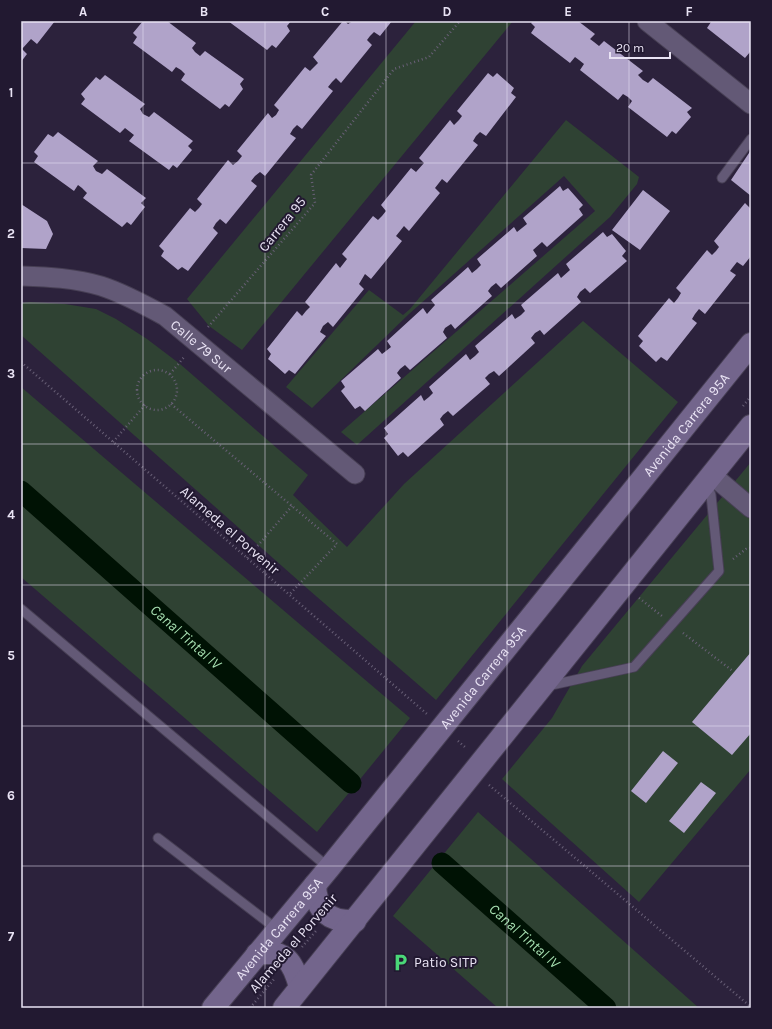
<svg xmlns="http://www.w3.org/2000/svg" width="772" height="1029" font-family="Karla,sans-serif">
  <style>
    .green { fill: #2f4233 }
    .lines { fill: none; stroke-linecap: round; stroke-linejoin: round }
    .canal { stroke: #001204; stroke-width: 21 }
    .building { fill: #b0a3c9 }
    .lane-casing { stroke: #473f54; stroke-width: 11 }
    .street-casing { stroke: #473f54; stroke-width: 21 }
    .secondary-casing { stroke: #473f54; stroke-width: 24 }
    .path { stroke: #696077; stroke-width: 2.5; stroke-dasharray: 1 3; stroke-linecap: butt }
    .lane { stroke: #635976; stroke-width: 9 }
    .street { stroke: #635976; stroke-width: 19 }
    .secondary { stroke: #73658c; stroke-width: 22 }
    .grid { fill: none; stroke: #e9e3f4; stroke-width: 1; stroke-opacity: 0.55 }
    .labels { text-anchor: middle; stroke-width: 4; stroke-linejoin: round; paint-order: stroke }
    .street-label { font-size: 14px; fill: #e9e3f4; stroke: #221931 }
    .poi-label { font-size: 14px; fill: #e9e3f4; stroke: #221931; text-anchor: start }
    .water-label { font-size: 15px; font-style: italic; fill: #a6dfb1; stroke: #221931 }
    .neatline { fill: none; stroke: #e9e3f4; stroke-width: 1.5 }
    .grid-label { font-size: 13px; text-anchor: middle; font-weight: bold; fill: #e9e3f4 }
  </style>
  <rect width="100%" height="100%" fill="#2c223c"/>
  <!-- green -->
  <path class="green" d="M416,21H513L242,350L209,326L187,299Z
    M566,120L639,177L637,184L610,217L357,445L341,432L595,211L564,176L409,314L312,408L286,387L369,290L403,315L410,309Z
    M30,302L65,304L96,309L116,319L147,339L180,364L308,475L293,495L347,547L404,484L583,321L678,402L436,700L309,590L21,335V303Z
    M21,387L410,718L317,832L21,577Z
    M751,462V769L639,902L502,779L552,718L582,666Z
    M478,812L699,1008H498L393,916Z"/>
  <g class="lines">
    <!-- canal -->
    <g class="canal">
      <path id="s1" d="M21,491L351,783"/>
      <path id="s2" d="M442,863L606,1008"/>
    </g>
  </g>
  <!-- building -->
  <path class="building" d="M21,21H55L37,44L31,39L22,49L27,54L21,62Z
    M143,21H167L196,43L192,48L195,52L200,56L205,51L244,79L240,84L243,89L229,107L225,104L220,109L181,80L185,74L181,70L176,67L172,72L133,43L137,37L133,33Z
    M228,21H291L287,26L290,31L276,48L272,45L267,50Z
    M343,21H345L348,24L353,21H392L380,36L374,32L370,36L367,40L372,45L341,83L336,78L332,82L328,87L333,91L302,129L297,125L293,129L290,134L296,138L265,176L260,172L255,176L251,181L257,186L226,224L220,219L216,223L213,228L218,233L188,271L182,267L178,270L161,256L164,251L159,246L190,208L195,212L199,208L202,204L197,199L228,160L233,165L238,161L242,156L237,151L268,113L272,118L276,115L279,110L274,105L305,67L310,71L318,63L313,57Z
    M533,21H578L595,34L590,39L594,42L599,46L604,41L643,71L638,75L643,80L648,83L653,78L692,108L687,112L691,117L676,134L672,131L667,137L628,107L632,101L628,97L623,94L618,100L580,70L584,64L579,60L575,57L570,63L531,33L535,27L531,23Z
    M709,21H751V53L750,52L745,58L707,28L711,22Z
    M488,73L493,77L497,73L514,88L511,93L516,97L486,136L480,132L476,136L473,141L478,145L447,183L442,179L435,188L440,193L409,231L404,226L396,236L402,241L371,279L365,274L359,284L364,289L333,327L328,322L323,326L320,332L326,336L295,374L289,370L285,374L268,359L271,354L267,349L297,311L302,316L306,311L310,307L305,302L336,263L340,268L347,259L342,254L373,216L378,220L382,216L386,211L381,205L411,168L416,172L424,163L419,158L450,120L454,125L459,120L462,116L457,111Z
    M105,75L145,104L140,109L143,114L149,117L154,112L193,141L188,146L192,150L177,168L173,165L169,170L129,141L134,135L125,128L120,133L81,104L85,99L81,94L96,77L100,80Z
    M58,132L98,161L93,166L96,171L102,174L107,169L146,198L141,203L145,207L131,225L127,222L122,227L83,198L87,193L82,188L78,185L74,191L34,162L38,156L34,152L48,134L53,137Z
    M751,150V196L731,180Z
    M560,186L563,191L568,188L583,205L579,209L583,215L547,247L542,242L533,250L537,256L501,288L496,283L491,287L488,291L492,296L455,329L451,324L445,328L443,332L447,338L410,370L405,365L400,369L397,373L401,378L365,411L360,406L355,409L341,391L345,387L341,381L378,349L382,354L386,351L391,347L387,341L423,308L427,314L435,305L431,300L468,267L472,273L477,269L481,265L477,259L514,227L517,232L527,224L523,218Z
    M643,190L670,211L640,250L612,230Z
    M745,203L750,208L751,207V256L743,266L737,262L733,267L730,271L736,275L705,314L699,309L695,314L692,319L697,323L667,361L661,357L656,362L639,346L643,341L638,336L669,298L674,303L678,298L681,293L676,288L707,250L712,255L716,251L719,247L714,241Z
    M21,204L47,221L53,234L46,249L21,248Z
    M603,232L607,237L612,234L626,251L622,256L627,261L590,293L585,288L580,292L577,297L581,302L544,335L540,330L535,333L531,338L535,343L499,376L494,371L489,374L485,378L490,384L453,416L448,411L443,415L440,419L444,425L408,457L403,452L398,456L384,438L388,434L384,428L421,395L424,401L429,397L433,393L429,387L466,354L470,360L475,356L479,352L475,346L512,314L515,319L521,315L525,311L521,305L558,273L561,278L570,270L566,264Z
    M751,652V733L732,755L692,722Z
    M663,751L678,763L646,803L631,791Z
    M701,782L716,793L684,833L669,821Z"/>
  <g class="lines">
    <defs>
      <path id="lane" d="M722,178L751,139
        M21,609L329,868
        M547,686L634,667L719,571L711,495L707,484
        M158,838L278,930"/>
      <g id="street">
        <path d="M647,21L751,104"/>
        <path id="s3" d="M21,276C48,277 75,278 101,286C123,293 145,305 165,316L355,474"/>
        <path d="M712,475L751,508"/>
      </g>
      <g id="secondary">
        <path d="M315,885C316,911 329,922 355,921"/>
        <path d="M257,954C286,949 293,962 300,987"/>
        <path id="s4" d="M213,1008L329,868L751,344"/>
        <path d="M284,1008L751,426"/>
      </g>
    </defs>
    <!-- lane casing -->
    <use href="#lane" class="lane-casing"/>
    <!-- street casing -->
    <use href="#street" class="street-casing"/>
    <!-- secondary casing -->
    <use href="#secondary" class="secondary-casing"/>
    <!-- path -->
    <path class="path" d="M208,327L315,203L311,175L394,69L429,57L460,21
      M21,362L427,714
      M137 390a20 20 0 1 1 40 0a20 20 0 1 1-40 0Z
      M170,374L185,356
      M171,404L337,544L289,595
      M743,406L751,396
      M113,442L145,405
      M247,558L292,506
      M733,559L746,549L751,548
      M639,598L662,616
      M683,633L734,672
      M458,741L466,748
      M489,785L751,1007
      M302,947L316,931
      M250,1008L275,978"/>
    <!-- lane -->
    <use href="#lane" class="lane"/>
    <!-- street -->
    <use href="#street" class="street"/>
    <!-- secondary -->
    <use href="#secondary" class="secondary"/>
  </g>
  <!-- grid -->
  <path class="grid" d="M143,21V1008M265,21V1008M386,21V1008M507,21V1008M629,21V1008M21,163H751M21,303H751M21,444H751M21,585H751M21,726H751M21,866H751"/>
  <!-- icons -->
  <defs>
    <symbol id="parking-bare" viewBox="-9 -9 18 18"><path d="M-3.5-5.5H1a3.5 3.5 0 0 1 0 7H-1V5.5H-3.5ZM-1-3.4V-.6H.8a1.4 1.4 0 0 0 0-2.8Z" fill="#4ad778" stroke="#221931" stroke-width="2.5" paint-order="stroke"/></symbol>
  </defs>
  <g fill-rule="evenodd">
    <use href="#parking-bare" x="388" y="950" width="25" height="25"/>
  </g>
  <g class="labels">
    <!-- street labels -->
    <g class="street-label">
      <text transform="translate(282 224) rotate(-51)" y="5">Carrera 95</text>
      <text dy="5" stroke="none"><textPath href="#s3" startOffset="199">Calle 79 Sur</textPath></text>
      <text dy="5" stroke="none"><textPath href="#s4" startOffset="751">Avenida Carrera 95A</textPath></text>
      <text transform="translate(230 530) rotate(41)" y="5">Alameda el Porvenir</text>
      <text dy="5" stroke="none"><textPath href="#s4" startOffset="427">Avenida Carrera 95A</textPath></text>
      <text dy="5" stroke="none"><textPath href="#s4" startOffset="103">Avenida Carrera 95A</textPath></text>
      <text transform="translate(293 943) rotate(-49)" y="5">Alameda el Porvenir</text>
    </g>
    <!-- poi labels -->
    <g class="poi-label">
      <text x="414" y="967">Patio SITP</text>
    </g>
    <!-- water labels -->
    <g class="water-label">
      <text dy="5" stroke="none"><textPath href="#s1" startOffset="220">Canal Tintal IV</textPath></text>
      <text dy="5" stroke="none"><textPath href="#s2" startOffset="110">Canal Tintal IV</textPath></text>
    </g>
  </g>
  <!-- border -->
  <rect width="772" height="1029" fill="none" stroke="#221931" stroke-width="44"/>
  <!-- scale -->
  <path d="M610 52v6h60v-6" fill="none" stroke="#e9e3f4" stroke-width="2"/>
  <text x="616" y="52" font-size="12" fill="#e9e3f4" stroke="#221931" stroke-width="3" paint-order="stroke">20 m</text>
  <rect x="22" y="22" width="728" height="985" class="neatline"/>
  <g class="grid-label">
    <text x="83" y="16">A</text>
    <text x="204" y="16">B</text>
    <text x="325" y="16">C</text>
    <text x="447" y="16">D</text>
    <text x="568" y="16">E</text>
    <text x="689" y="16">F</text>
    <text x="11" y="97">1</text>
    <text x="11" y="238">2</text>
    <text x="11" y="378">3</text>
    <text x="11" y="519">4</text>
    <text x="11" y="660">5</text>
    <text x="11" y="800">6</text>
    <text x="11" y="941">7</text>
  </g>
</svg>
